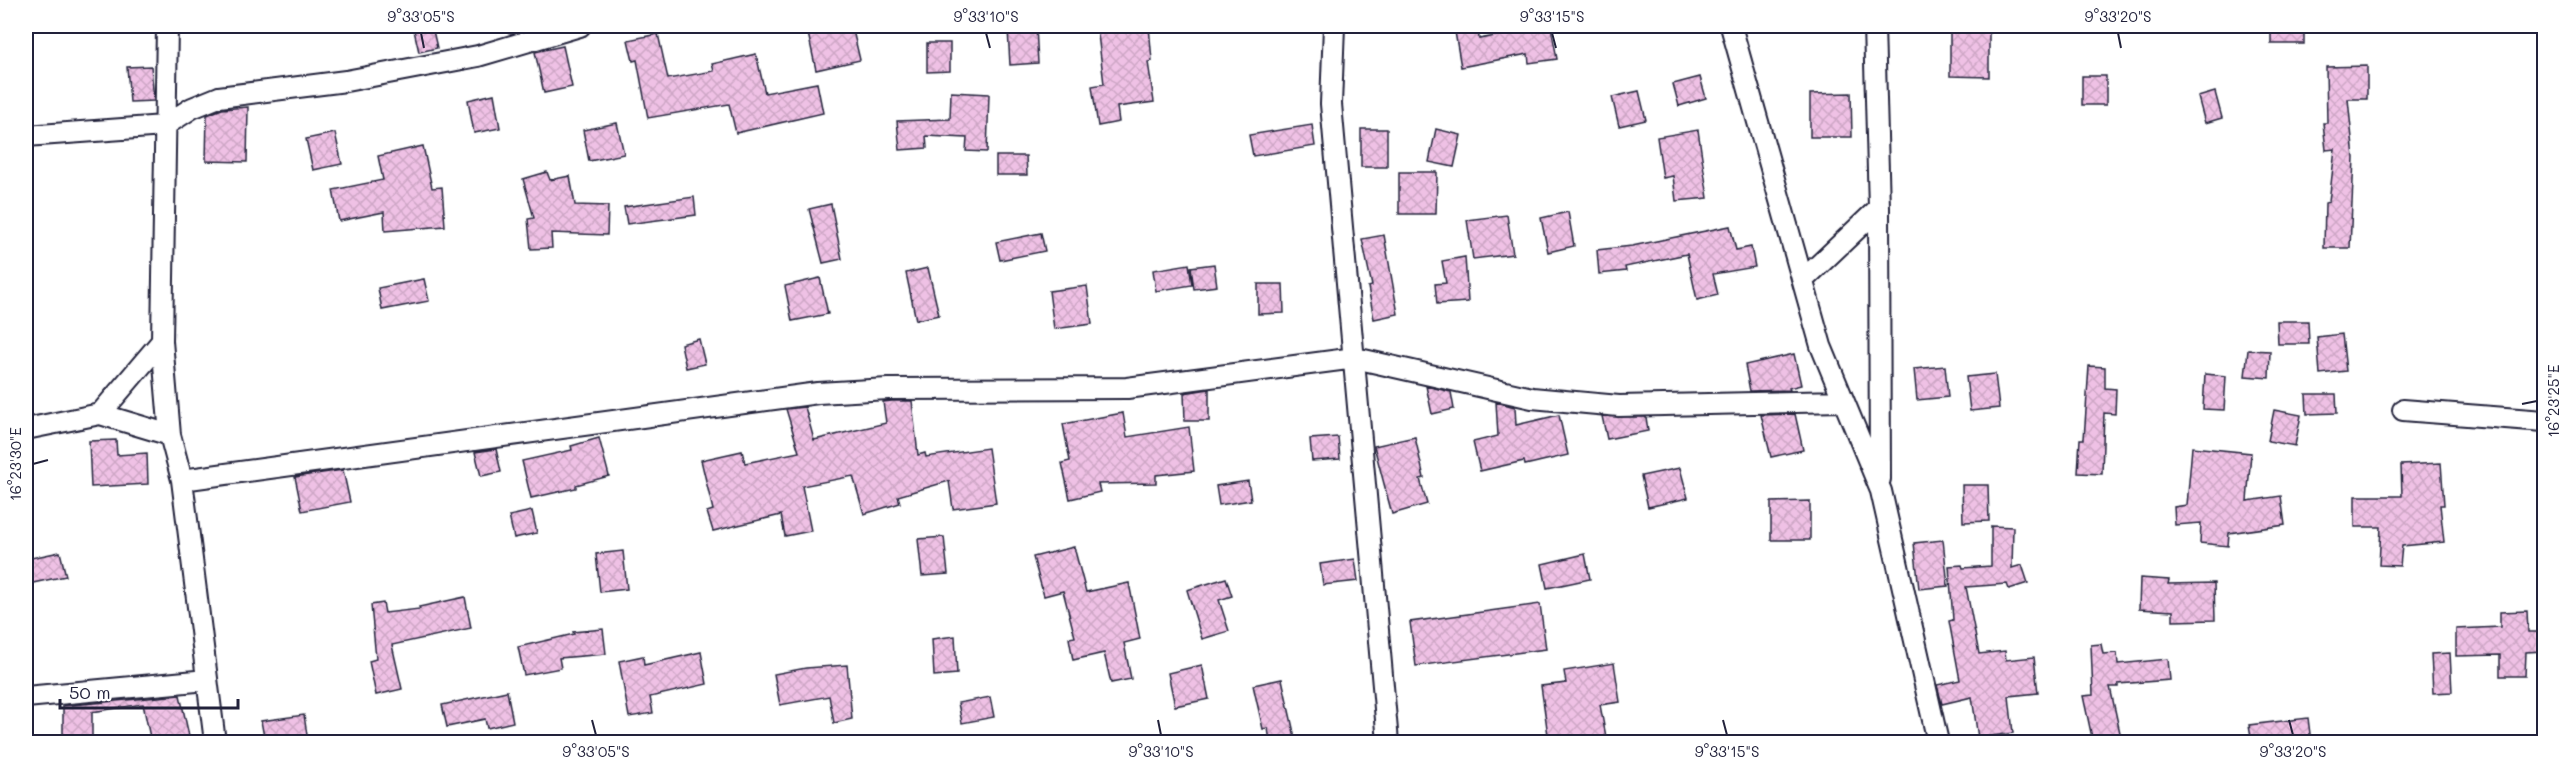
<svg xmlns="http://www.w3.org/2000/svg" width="2570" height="768" font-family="Mali,sans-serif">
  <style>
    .building { fill: url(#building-cross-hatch); stroke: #22223b; stroke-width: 1.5 }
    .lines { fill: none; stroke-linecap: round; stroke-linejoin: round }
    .minor-casing { stroke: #22223b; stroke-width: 24 }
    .minor { stroke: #fff; stroke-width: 20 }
    .ticks { fill: none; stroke: #22223b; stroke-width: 2 }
    .neatline { fill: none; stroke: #22223b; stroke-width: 2 }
    .ticks-label { font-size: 15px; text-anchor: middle; fill: #22223b }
  </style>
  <defs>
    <pattern id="building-cross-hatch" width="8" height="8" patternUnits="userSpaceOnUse" patternTransform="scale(1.5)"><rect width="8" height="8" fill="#efc1e5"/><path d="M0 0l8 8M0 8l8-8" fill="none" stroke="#cda6c5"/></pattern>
  </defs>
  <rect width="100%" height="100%" fill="#fff"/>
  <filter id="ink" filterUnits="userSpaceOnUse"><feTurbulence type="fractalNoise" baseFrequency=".0167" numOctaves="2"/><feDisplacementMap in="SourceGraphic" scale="12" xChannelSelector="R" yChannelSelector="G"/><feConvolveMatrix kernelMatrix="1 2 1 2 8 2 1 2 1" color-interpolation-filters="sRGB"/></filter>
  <g filter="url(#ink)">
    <!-- building -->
    <path class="building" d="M413,26H432L437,48L419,52Z
      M840,26H852L860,60L816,70L808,33Z
      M1097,26H1149L1152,61L1148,62L1154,102L1117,107L1119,122L1098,126L1092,86L1104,84Z
      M1454,26H1478L1479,39L1527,30L1526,26H1551L1557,59L1529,63L1528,54L1461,67Z
      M1950,26H1989V77L1950,76Z
      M2271,26H2304V44H2271Z
      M1036,27L1038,63L1010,65L1008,29Z
      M658,34L668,79L714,71L712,64L756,54L765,93L817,83L823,113L736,133L729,104L648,118L637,60L633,61L628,40Z
      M927,43H950V71L927,72Z
      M563,46L572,87L544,93L535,52Z
      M151,66L154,101L130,102L127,67Z
      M2367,66V99H2348L2354,158L2350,248H2324L2325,203L2329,202L2335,149L2326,150L2323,123H2327L2326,67Z
      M2082,76H2106V105H2082Z
      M1700,77L1706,98L1679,106L1673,84Z
      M1639,91L1646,120L1619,126L1612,97Z
      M951,92L989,94L987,152L966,151L967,138L926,136L927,148L900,150L897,121L950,119Z
      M2215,92L2222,118L2205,123L2198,97Z
      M1851,93L1852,137H1810V94Z
      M494,94L500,128L474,133L468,100Z
      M248,107L247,162L206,161L207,115L222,109Z
      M617,123L624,154L589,161L583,130Z
      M1312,125L1315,146L1253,156L1249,135Z
      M1361,129H1387V167H1361Z
      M1436,129L1461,135L1454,167L1429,162Z
      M1698,130L1708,198L1676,201L1673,176L1663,178L1657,137Z
      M335,133L342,164L313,170L306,139Z
      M423,146L432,188L442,187L445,226L385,231L384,212L339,221L333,190L383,180L378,156Z
      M996,156H1026L1027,175H996Z
      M547,172L550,180L570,176L575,205L608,206L607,235L551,233L552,248L531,249L528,219L534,218L523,179Z
      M1399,172H1437L1436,214H1399Z
      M694,197L696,215L627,224L624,207Z
      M831,204L842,259L823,263L809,209Z
      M1568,212L1574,246L1548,252L1541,218Z
      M1507,215L1513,254L1473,259L1467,220Z
      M1730,226L1736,250L1751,247L1755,267L1713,274L1718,295L1697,300L1687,254L1625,267L1626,271L1599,274L1597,250L1632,246Z
      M1041,233L1045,251L1000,260L996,242Z
      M1384,235L1398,314L1374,319L1368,287L1372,286L1362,239Z
      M1465,257L1468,302L1437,304L1435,284L1446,283L1442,261Z
      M1189,264L1192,285L1156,291L1153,270Z
      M1214,264L1217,286L1194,289L1191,267Z
      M928,268L939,315L916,320L906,273Z
      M820,278L828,314L792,321L785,286Z
      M424,279L429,301L382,310L378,288Z
      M1258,284H1283L1284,313L1258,314Z
      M1087,286L1092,324L1054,329L1049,291Z
      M2277,321H2308L2309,344H2278Z
      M2342,334L2346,371L2320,374L2317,337Z
      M699,339L705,364L686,368L681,344Z
      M2248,350L2270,351L2269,378L2245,376Z
      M1794,354L1801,385L1789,388L1790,390L1750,391L1745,365Z
      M1945,366L1948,397L1917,400L1914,369Z
      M2089,366L2105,367V388L2116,389L2115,414L2104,413L2102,474L2078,473L2080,439H2084Z
      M1995,374L1999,408L1970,411L1966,377Z
      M2205,374L2226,376L2224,410L2203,409Z
      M1426,386L1451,392L1454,409L1432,414Z
      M1209,389V421H1185L1184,393Z
      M2306,394H2336L2337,413L2307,414Z
      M892,401H912L918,455L925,453L926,457L988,448L996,503L953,509L949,481L898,496L900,503L864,514L853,476L802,486L811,531L785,536L781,515L713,531L707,512L713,510L701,460L742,451L745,463L799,452L786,409L805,407L814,440L886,423L883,402Z
      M1496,402L1515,407L1516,425L1559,415L1568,455L1525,465L1524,461L1480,471L1473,442L1498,436Z
      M2274,410L2301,415L2295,446L2268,441Z
      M1123,413L1127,437L1189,427L1194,471L1156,475V483L1098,484L1100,492L1070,499L1062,463L1070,461L1063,424Z
      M1795,414L1803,450L1771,457L1761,415Z
      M1602,416L1646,417L1648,431L1607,439Z
      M1338,437L1340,459L1312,461L1310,439Z
      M1415,437L1424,478L1420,479L1427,504L1392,514L1374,446Z
      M599,438L609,476L576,485V488L531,498L522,461L572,450L571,446Z
      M116,440L117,455L147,453L148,484L91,487L89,441Z
      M2192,447L2251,453L2247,501L2281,496L2285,525L2229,533L2228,546L2200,543L2201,523L2175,525L2174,507L2187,505Z
      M496,449L501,472L481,476L475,452Z
      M2441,463L2444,505H2440L2444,542L2402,546L2400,566L2379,565L2381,527H2355V496H2402L2401,465Z
      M1680,468L1688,498L1648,507L1641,476Z
      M343,470L350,502L302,511L295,477Z
      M1248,481L1251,500L1219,505L1216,486Z
      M1962,485H1988L1989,521L1963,522Z
      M1810,501V540H1771V502Z
      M532,511L537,533L514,538L509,516Z
      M1991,526L2013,527L2012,568L2022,565L2028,583L2009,589L2007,584L1966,587L1979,654L2005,651L2006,660L2034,657L2038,693L2009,696L2013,733L1978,738L1972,697L1942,704L1937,685L1960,680L1949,621L1953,620L1949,566L1962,565L1963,568L1991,566Z
      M944,537L948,574L922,576L918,539Z
      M1943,540L1948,586L1919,589L1914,543Z
      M1074,547L1086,592L1129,583L1140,639L1124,643L1131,679L1111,683L1104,653L1073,660L1069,638L1075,637L1063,591L1044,596L1033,557Z
      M623,551L627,589L600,592L596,554Z
      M60,552L66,576L28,584L26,559Z
      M1585,554L1590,579L1547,588L1542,564Z
      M1355,559L1358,581L1323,585L1320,564Z
      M1226,578L1232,596L1219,600L1229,631L1202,639L1187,590Z
      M2140,578L2169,580L2168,584L2214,583L2215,620L2173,621V611L2139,609Z
      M465,597L471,628L392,645L402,689L376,695L369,661L376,659L371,605L383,603L385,613L420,609L419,607Z
      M1540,604L1546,649L1416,666L1410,622Z
      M2527,611L2528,632H2543L2544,651L2526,652L2525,676H2500V655L2456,656V629L2500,627V612Z
      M603,629L606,654L559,658L561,668L524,675L518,647L574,634L573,632Z
      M955,636L957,674L934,676L932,639Z
      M2101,644L2103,654L2117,653L2118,664L2168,659L2170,680L2118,684V687H2110L2122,742H2093L2083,696L2093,695L2091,645Z
      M701,652L707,684L650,697L653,713L629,717L619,661L643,656L644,665Z
      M2450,653L2452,692L2433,693L2431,654Z
      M1614,663L1620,702L1600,705L1607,742H1549L1541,686L1566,683L1564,671Z
      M847,665L852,719L834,723L829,696L780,705L774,674L806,668Z
      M1202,665L1209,699L1175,706L1168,673Z
      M1282,679L1296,742H1270L1268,728L1263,729L1253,685Z
      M507,691L513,722L487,728L485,719L447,727L442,705Z
      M180,695L189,736L151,742L143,704L92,712V742H63V706Z
      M990,697L994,717L962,723L958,703Z
      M304,715L308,742H265L261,721Z
      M2308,718L2311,742H2252L2249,725Z"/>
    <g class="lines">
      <defs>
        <path id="minor" d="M167,26L162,341L170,435L182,480L215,742
          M1334,26L1331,104L1388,742
          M1731,26L1821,346L1881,491L1938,742
          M1874,26L1879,208L1880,479
          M26,136L164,126L192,108L219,97L346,81L478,56L580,26
          M1803,280L1879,208
          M2403,410L2544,421
          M100,414L162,341
          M26,429L100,414L170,435
          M182,480L818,393L888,389L1127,388L1355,358L1532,398L1619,406L1843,401
          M26,697L207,680"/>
      </defs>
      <!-- minor casing -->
      <use href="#minor" class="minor-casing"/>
      <!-- minor -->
      <use href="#minor" class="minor"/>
    </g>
  </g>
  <!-- ticks -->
  <path class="ticks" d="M421,33L424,48M986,33L990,48M1552,33L1556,48M2118,33L2121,48M2522,404L2537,401M33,464L48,460M592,720L596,735M1158,720L1161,735M1723,720L1727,735M2289,720L2293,735"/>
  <!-- margin -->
  <rect width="2570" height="768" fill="none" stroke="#fff" stroke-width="66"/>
  <!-- scale -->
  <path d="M60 699v9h178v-9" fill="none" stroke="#22223b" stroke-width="3"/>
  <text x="69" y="699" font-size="18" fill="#22223b" stroke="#ffffff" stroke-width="4.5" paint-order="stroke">50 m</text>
  <rect x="33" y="33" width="2504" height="702" class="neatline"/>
  <g class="ticks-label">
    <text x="421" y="22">9°33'05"S</text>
    <text x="986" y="22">9°33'10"S</text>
    <text x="1552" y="22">9°33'15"S</text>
    <text x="2118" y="22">9°33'20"S</text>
    <text transform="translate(2554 401) rotate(-90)" y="5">16°23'25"E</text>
    <text transform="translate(16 464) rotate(-90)" y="5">16°23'30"E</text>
    <text x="596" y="757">9°33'05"S</text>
    <text x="1161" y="757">9°33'10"S</text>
    <text x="1727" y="757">9°33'15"S</text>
    <text x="2293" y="757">9°33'20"S</text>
  </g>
</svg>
